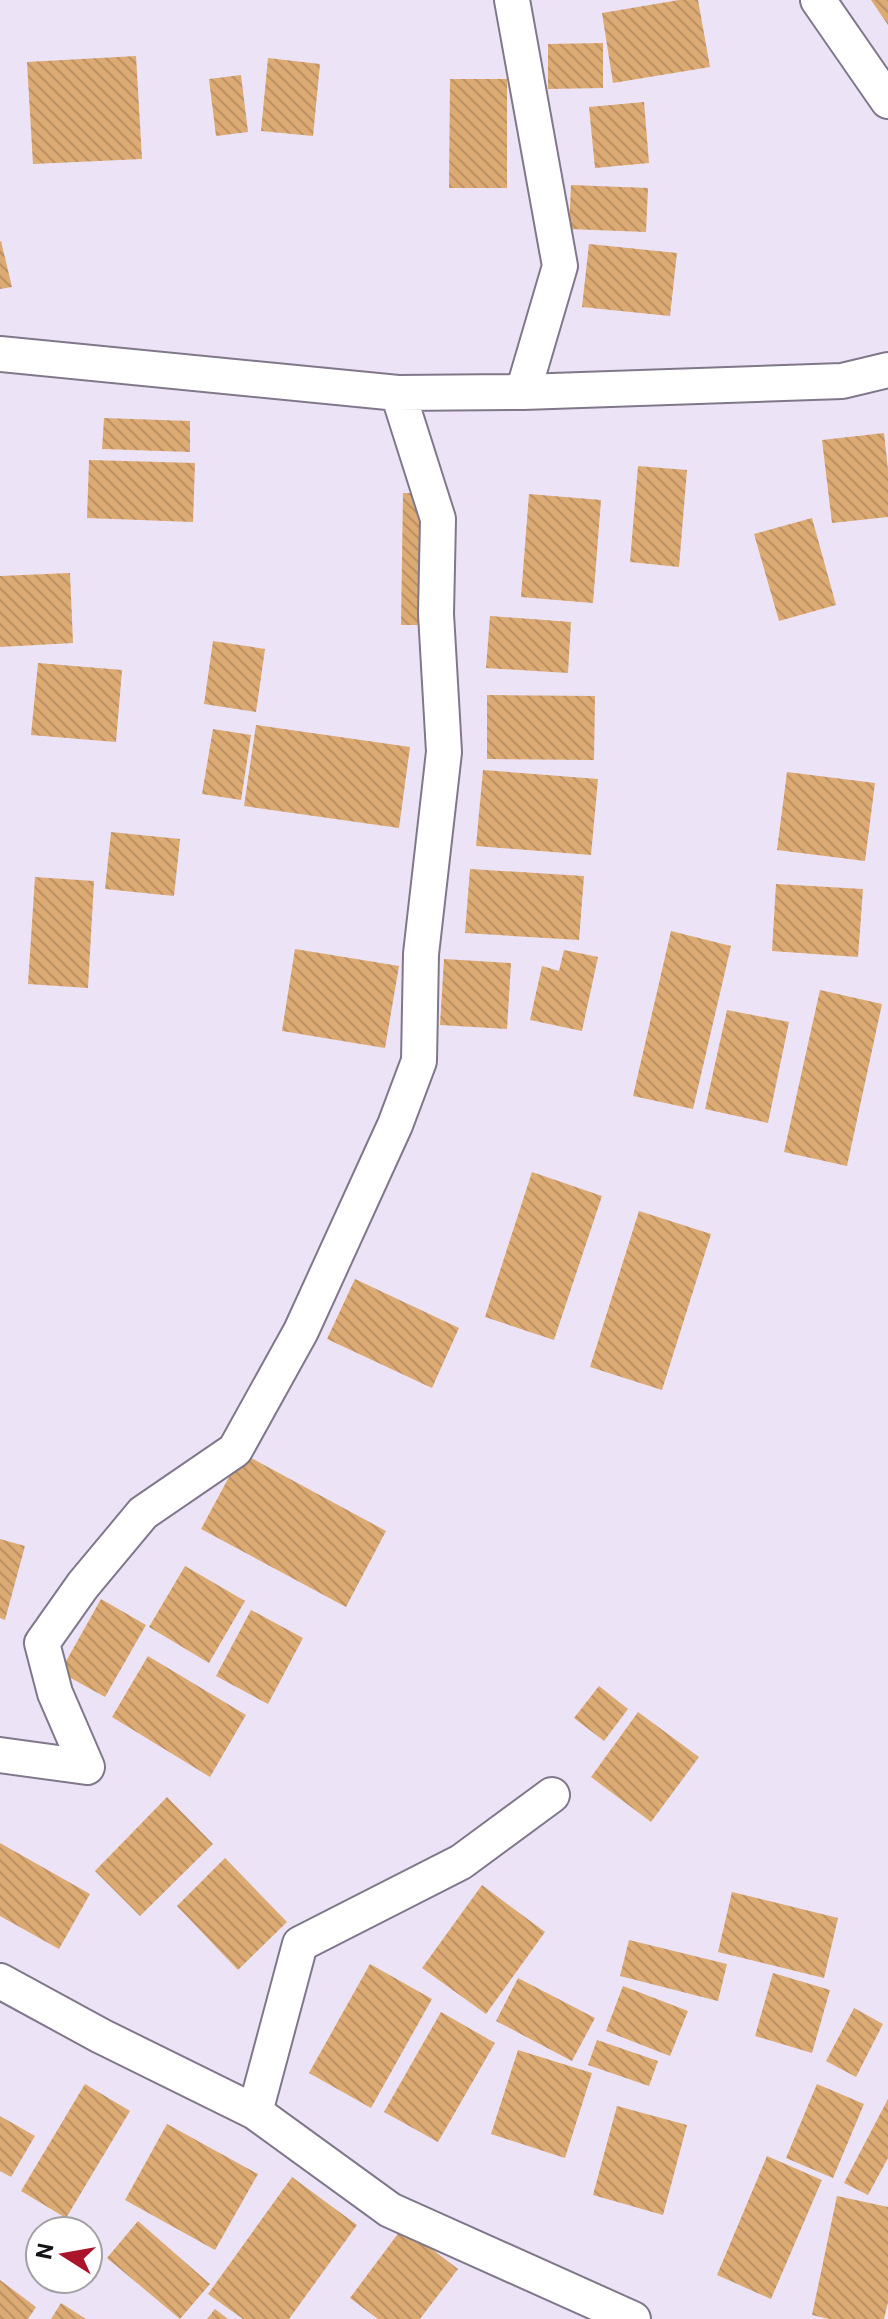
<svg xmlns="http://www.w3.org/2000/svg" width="888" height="2319" font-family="Roboto,sans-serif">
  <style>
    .building { fill: url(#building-back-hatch) }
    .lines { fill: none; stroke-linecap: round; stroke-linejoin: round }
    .minor-casing { stroke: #80788a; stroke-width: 38 }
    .minor { stroke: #fff; stroke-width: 34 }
  </style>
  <defs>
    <pattern id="building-back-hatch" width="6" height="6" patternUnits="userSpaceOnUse" patternTransform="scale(2)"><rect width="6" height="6" fill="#dcaa73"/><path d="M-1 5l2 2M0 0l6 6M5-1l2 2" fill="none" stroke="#bc9163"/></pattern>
  </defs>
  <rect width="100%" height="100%" fill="#ece3f7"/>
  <!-- building -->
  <path class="building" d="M679,0H698L710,67L613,83L602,13Z
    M871,0H888V25Z
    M603,43V88L548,89V44Z
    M136,56L142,159L33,164L27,62Z
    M268,58L320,64L313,136L261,131Z
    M241,75L248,132L216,136L209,79Z
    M450,79H507V188H449Z
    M644,102L649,163L595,168L589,107Z
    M571,185L648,188L646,232L569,229Z
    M1,241L12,287L0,289V242Z
    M589,244L677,253L670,316L582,307Z
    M104,418L190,421V452L102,449Z
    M884,433L888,470V517L832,523L822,440Z
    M89,460L195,463L193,522L87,518Z
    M638,466L687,470L679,567L630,562Z
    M403,493H429L427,625H401Z
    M529,494L601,500L593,603L521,597Z
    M812,518L836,605L779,621L754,534Z
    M70,573L73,643L0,647V576Z
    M490,616L571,622L568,673L486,668Z
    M213,641L265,649L256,712L204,704Z
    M38,663L122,670L116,742L31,735Z
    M487,695L595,696L594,760L487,759Z
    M256,725L410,747L399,828L244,806Z
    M213,729L251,735L241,800L202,794Z
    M483,770L598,779L591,855L476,846Z
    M787,772L875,783L865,861L777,850Z
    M111,832L180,839L174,896L105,889Z
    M470,869L584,876L579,940L465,933Z
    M35,877L94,881L88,988L28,984Z
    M776,884L863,889L858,957L772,951Z
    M671,931L731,946L693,1109L633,1096Z
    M295,949L399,966L385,1048L282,1031Z
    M564,950L598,957L582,1031L530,1020L542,966L559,971Z
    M444,959L511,963L507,1029L440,1025Z
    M820,990L882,1004L847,1166L784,1152Z
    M727,1010L789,1022L768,1123L705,1109Z
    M532,1172L602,1196L554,1340L485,1317Z
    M639,1211L711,1234L662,1390L590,1367Z
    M355,1279L459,1328L432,1388L327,1339Z
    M242,1453L386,1531L346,1607L201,1529Z
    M0,1539L25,1546L5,1620L0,1618Z
    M185,1566L245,1601L209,1663L149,1627Z
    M101,1599L146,1625L105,1697L60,1672Z
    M251,1610L303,1638L268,1704L216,1676Z
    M148,1656L246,1715L210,1777L112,1717Z
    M599,1686L628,1709L604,1741L574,1718Z
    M638,1712L699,1757L651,1822L591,1777Z
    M167,1797L213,1844L140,1916L95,1871Z
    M0,1843L90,1894L59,1949L0,1916Z
    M225,1858L287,1922L238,1970L177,1906Z
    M482,1885L545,1932L486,2014L422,1968Z
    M732,1892L838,1918L824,1978L718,1952Z
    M629,1940L727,1964L718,2001L620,1976Z
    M370,1964L432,1999L371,2108L309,2073Z
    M773,1973L830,1990L812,2053L755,2036Z
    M518,1978L595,2018L572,2061L496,2021Z
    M623,1986L688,2011L670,2056L606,2031Z
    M854,2008L883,2024L856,2077L826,2061Z
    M441,2012L495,2043L438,2142L384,2112Z
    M597,2040L658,2061L649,2086L588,2065Z
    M518,2050L592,2073L565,2158L491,2134Z
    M85,2084L130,2111L66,2218L21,2191Z
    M817,2084L864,2104L833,2178L786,2158Z
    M888,2099V2158L868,2195L844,2183Z
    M617,2106L687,2125L663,2215L593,2195Z
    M0,2116L35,2136L11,2177L0,2171Z
    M167,2124L258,2174L215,2250L125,2200Z
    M767,2156L822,2180L771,2299L717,2275Z
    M292,2177L357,2225L289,2319H243L208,2294Z
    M837,2196L888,2207V2302L884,2319H829L812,2315Z
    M138,2221L210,2284L180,2319L107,2258Z
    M403,2227L458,2269L420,2319H378L350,2298Z
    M0,2280L36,2307L28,2319H0Z
    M61,2303L86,2319H51Z
    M215,2309L228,2319H207Z"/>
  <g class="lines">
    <defs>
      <path id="minor" d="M512,0L560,266L523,392
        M818,0L888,101
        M0,354L398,393L523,392L842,381L888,370
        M0,1755L87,1767L55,1693L42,1643L83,1585L143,1513L235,1450L301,1331L395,1125L419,1061L421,954L444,752L436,614L438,519L398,393
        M0,1981L101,2036L255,2112L390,2210L633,2319
        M255,2112L300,1944L461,1862L552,1795"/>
    </defs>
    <!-- minor casing -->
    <use href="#minor" class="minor-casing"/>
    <!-- minor -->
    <use href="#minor" class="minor"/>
  </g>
  <!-- north arrow -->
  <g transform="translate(64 2255) rotate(281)"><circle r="38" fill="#ffffff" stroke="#a1a0a3" stroke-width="2"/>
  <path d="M0-6L14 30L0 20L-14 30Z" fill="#ab152b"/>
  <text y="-12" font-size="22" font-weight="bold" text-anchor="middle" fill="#151218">N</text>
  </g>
</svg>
